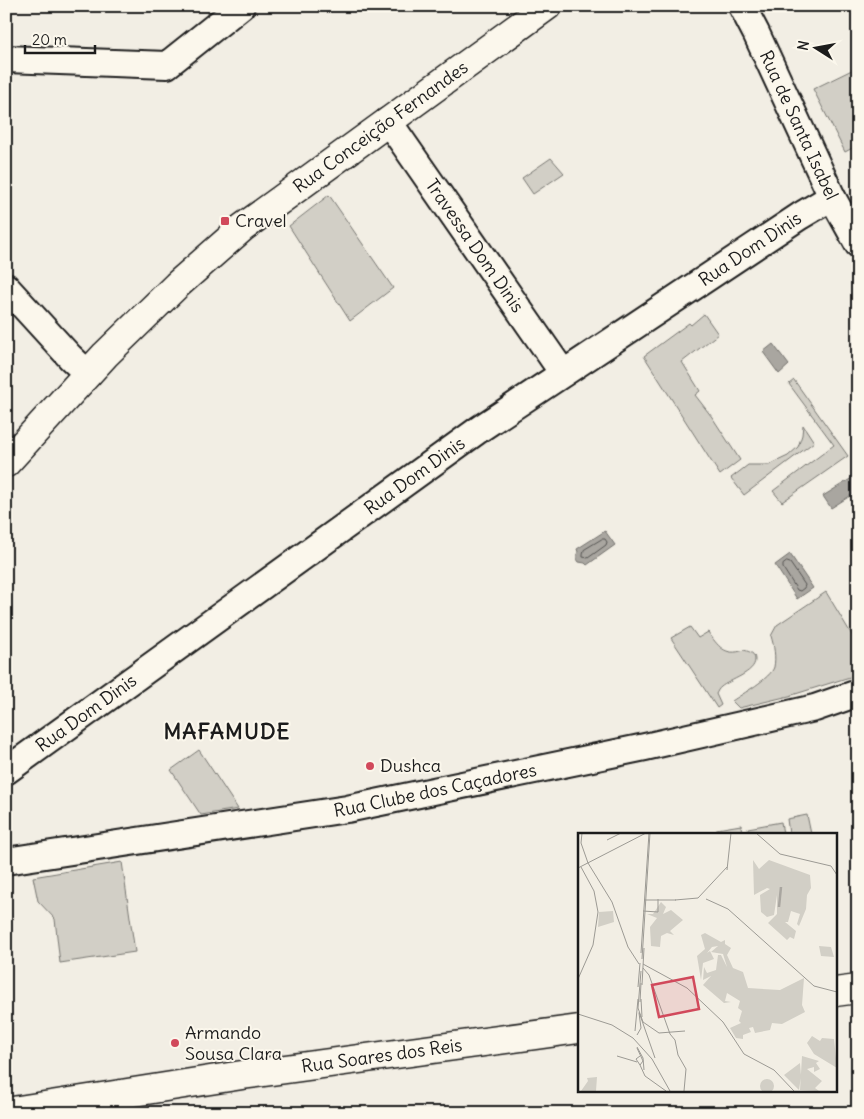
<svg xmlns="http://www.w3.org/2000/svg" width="864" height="1119" font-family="Delius,sans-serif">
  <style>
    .green { fill: #d2cfc6; stroke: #777671 }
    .water { fill: #a9a6a0; stroke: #716f6b }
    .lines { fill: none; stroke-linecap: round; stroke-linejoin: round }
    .shore { stroke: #545351; stroke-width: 1 }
    .street-casing { stroke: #1c1c1c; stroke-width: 30 }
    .secondary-casing { stroke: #1c1c1c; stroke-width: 31 }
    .primary-casing { stroke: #1c1c1c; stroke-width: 31 }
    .street { stroke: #fbf7ec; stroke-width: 26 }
    .secondary { stroke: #fbf7ec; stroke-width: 28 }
    .primary { stroke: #fbf7ec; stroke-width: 28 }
    .poi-dot { fill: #d1495b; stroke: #fbf7ec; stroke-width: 2 }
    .labels { text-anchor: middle; stroke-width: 4; stroke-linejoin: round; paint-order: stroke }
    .street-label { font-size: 18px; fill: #1c1c1c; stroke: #fbf7ec }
    .poi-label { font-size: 18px; fill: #1c1c1c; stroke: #fbf7ec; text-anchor: start }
    .district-label { font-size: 22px; font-weight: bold; letter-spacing: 1px; fill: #1c1c1c; stroke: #fbf7ec }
    .inset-river { fill: none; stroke: #a9a6a0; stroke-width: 2.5 }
    .inset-road { fill: none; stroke: #9c9a94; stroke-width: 1 }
    .view { fill: #d1495b; fill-opacity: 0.15; stroke: #d1495b; stroke-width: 2.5 }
    .inset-edge { fill: none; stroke: #1c1c1c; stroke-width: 2.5 }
  </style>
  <rect width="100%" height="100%" fill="#f2eee4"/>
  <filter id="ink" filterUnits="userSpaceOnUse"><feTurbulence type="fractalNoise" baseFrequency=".02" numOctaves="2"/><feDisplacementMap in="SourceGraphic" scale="10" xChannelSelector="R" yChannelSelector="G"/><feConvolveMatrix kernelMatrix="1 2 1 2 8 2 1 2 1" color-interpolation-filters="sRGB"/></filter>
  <g filter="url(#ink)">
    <!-- green -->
    <path class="green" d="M858,67V145L845,152L813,89Z
      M551,158L564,173L533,194L522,178Z
      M329,195L393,288L350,321L289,226Z
      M704,314L718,334L682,362L700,391L695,395L712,417L740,460L720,475L644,356L689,323L691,325Z
      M794,380L848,456L782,502L773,491L834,445L789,384Z
      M803,425L814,442L744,495L731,478L748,465H769L788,456L798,447L802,435Z
      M826,592L858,645V666L851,671L853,676L789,696L739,708L732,701C742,694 771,678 774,667C776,657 774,646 771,636L777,625Z
      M690,627L698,638L708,632C718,646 725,657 744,650C750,652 755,653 755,660C755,673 729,680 721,687C719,688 717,692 716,694L721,705L717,708L671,638Z
      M199,750L238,809L201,815L171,770Z
      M807,815L811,834H789L787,819Z
      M781,822L783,834H749L748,828Z
      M741,825L742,834H718L717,829Z
      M122,862L135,952L60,963L55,919L38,901L33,877Z"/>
    <!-- water -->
    <path class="water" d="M773,344L789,365L779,374L763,352Z
      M852,478L858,487V491L831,508L823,496Z
      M605,531L615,545L587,565L585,563L579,562C576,558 576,556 578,552L577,549Z
      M790,554L813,588L797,599L775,565Z"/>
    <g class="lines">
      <!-- shore -->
      <path class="shore" d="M602,539H605L607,542L606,545L588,558L583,557V555L584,550Z
        M787,562L790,563L805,585L804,588L800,591L797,590L783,568V565Z"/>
      <defs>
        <g id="street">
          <path id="s1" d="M742,6L756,33L832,197L858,244"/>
          <path d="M6,59L167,65L241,6"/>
          <path id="s2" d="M388,121L563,373"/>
          <path d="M6,287L70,357L88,374"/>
          <path id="s3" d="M6,771L481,428L800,216L832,197"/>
          <path id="s4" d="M6,861L347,809L645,747L815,708L858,693"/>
        </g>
        <g id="secondary">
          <path id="s5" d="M6,463L105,355L177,285L242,228L547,6"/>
        </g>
        <g id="primary">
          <path d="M835,992L858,989"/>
          <path id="s6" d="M6,1112L242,1075L579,1029"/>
        </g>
      </defs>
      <!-- street casing -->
      <use href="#street" class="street-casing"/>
      <!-- secondary casing -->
      <use href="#secondary" class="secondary-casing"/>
      <!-- primary casing -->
      <use href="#primary" class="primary-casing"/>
      <!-- street -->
      <use href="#street" class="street"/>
      <!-- secondary -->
      <use href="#secondary" class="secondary"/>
      <!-- primary -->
      <use href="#primary" class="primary"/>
    </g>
  </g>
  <!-- markers -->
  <g class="poi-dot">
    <rect x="220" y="216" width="10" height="10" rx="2.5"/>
    <circle cx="370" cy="766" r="5"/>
    <circle cx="175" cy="1043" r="5"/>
  </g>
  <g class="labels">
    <!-- street labels -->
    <g class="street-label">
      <text dy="6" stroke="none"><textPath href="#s1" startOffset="132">Rua de Santa Isabel</textPath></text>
      <text dy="6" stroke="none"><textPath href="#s5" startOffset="505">Rua Conceição Fernandes</textPath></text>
      <text dy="6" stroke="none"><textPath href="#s2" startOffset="152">Travessa Dom Dinis</textPath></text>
      <text dy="6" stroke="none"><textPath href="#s3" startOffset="909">Rua Dom Dinis</textPath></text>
      <text dy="6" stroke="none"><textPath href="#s3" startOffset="504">Rua Dom Dinis</textPath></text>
      <text dy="6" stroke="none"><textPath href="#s3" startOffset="99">Rua Dom Dinis</textPath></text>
      <text dy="6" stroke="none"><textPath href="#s4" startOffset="435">Rua Clube dos Caçadores</textPath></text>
      <text dy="6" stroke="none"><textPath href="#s6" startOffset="380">Rua Soares dos Reis</textPath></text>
    </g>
    <!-- poi labels -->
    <g class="poi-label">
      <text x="235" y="227">Cravel</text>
      <text x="380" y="772">Dushca</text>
      <text x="185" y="1039">Armando<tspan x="185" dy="21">Sousa Clara</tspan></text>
    </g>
    <!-- district labels -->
    <g class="district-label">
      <text x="227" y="739">MAFAMUDE</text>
    </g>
  </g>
  <!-- overview -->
  <g transform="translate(578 833)">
    <rect width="259" height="259" fill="#f2eee4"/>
    <path d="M175,27L181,36L191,27L232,42L233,55L229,62L228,76L221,93L219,91L222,81L213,78L210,89H207L218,98L216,106L212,104L209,107L190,90L199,81V62L196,82L189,84L183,79L182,62L192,56L189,55L176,62ZM83,69L88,74L85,81L93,77L105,87L92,98L96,102L89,100L83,103L82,114L73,113L72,94L79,85L69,81H75ZM35,78L36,89L20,94L21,79ZM127,100L143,109L147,107V111L153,115L149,122L155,135L165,139L170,155L202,157L226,145L224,172L227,179L204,191L194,190L192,197L177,200L175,194L171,195L173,199L165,202V206L158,205L152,195L163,190L161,188L164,178L160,175L162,168L149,160L147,168L153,169L146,170L125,152L133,143L125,147L126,134L129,140L138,137L140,122H143L149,134L145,121L133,119L140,113L134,114L129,120L132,118L136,126L125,130L123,147L119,123L127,116L123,102ZM241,113L253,114L256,124L243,123ZM234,203L242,208L244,205L256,206L259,235L236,221L229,210ZM224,223L241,228L238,230L242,236L236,239V234L229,236L244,248L237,255L241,258L222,257ZM222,230L223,243L221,257L206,242ZM19,244L18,258H3L10,248L9,245ZM182 253a7 7 0 1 1 14 0a7 7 0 1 1-14 0Z" fill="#d2cfc6"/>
    <path class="inset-river" d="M201,74L203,54"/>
    <path class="inset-road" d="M4,0L3,10L10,30L34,69L50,114L61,131M178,0L202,21L253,33L259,42M29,7L43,0M0,35L68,0M149,37L153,0M128,66L150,76L236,153L259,159M66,67H98M97,67L120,65L149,34M65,78L80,79V66M63,120L71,0M64,126L72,0M65,131L109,155L145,189L166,221L196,237L216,258M65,135L71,142L92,201L97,207L100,222L108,236L106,258M63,138L60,175L65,189L81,200L107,198M0,146L15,112L20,79L16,58L3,34M64,152L66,115M60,154L62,130M63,166L64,184M62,169L63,150M61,179L77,225M0,181L34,192L55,205L74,226L92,258M57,198L60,166M59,202L63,195L61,180M59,214L65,225L66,237M59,215L65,228L62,232L58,226L62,223M39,223L59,229M62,232L67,243L88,258"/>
    <path class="view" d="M115,144L121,176L81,184L74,152Z"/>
    <rect width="259" height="259" class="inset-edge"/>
  </g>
  <!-- margin -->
  <rect width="864" height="1119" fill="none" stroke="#fbf7ec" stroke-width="25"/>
  <rect x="12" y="12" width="839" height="1094" fill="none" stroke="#1c1c1c" stroke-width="2" filter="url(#ink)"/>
  <!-- north arrow -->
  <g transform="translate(816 48) rotate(281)" stroke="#fbf7ec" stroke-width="4" paint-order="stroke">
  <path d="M0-4L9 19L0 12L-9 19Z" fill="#1c1c1c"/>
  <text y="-8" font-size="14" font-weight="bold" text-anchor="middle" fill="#1c1c1c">N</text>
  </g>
  <!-- scale -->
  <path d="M25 45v8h70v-8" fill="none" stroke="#1c1c1c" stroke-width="2.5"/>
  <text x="32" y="45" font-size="15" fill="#1c1c1c" stroke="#fbf7ec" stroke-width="4" paint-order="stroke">20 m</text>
</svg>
